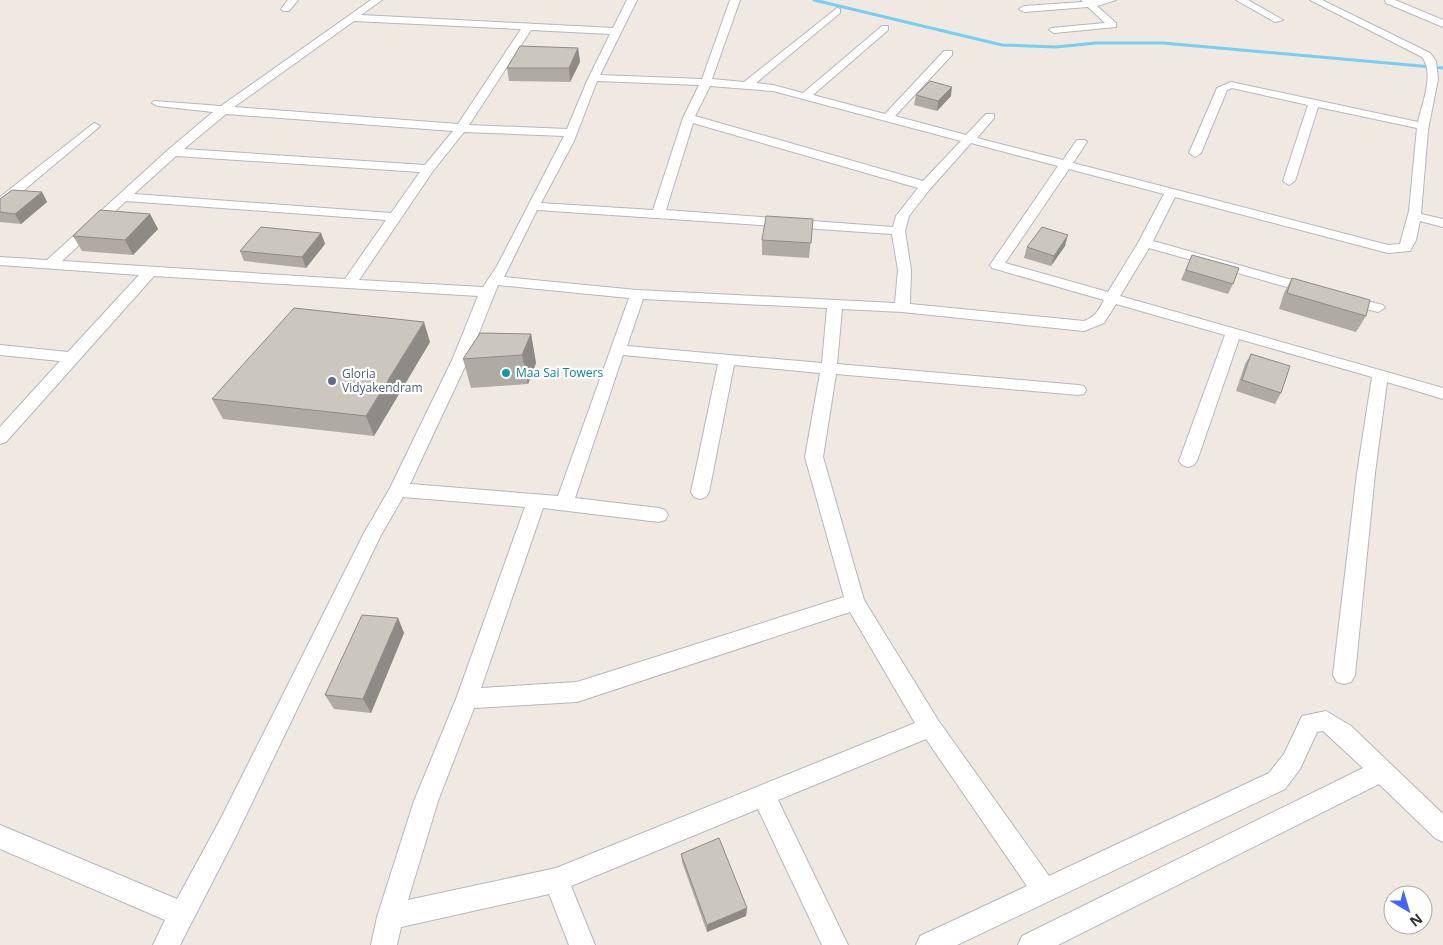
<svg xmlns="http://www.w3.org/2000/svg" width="1443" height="945" font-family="'Open Sans',sans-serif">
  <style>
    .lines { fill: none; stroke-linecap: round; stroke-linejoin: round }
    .stream { stroke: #75cff0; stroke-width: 3 }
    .street-casing { stroke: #b4b7c1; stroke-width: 2 }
    .street { fill: #fff; fill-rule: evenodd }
    .wall { fill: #afaba4 }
    .shaded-wall { fill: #8e8b86 }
    .building { fill: #cbc7bf; stroke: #8e8b86 }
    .culture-dot { fill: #0f9aa8; stroke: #fff; stroke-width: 2 }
    .service-dot { fill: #5c6f8a; stroke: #fff; stroke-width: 2 }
    .labels { text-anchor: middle; stroke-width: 4.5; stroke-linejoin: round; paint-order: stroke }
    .culture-label { font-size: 12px; fill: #0d838f; stroke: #fff; text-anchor: start }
    .service-label { font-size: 12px; fill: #4e5e75; stroke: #fff; text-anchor: start }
  </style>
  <rect width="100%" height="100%" fill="#efe9e1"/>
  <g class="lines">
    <!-- stream -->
    <path class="stream" d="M814,0L1002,45L1056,47L1096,43H1163L1443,68"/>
    <defs>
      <path id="street" d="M288,0H298L289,11H283L281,9Z
        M371,0H382L361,15L613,28L627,0H637L600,75L702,79L730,0H740L712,79L744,82L837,8L840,9V13L756,83L773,85L803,93L882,26H888V30L813,95L885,114L944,51H952V55L895,116L966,135L986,114H994V118L977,138L1063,160L1077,140H1085L1087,142L1073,163L1388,245L1400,244L1409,211L1417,128L1318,107L1295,181L1289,185L1283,181L1308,105L1232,88L1227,90L1201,153L1195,157L1189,153L1217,88L1231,82L1418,122C1422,103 1435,74 1422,57L1310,0H1322L1430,53L1436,61L1438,79L1428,130L1421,214L1443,219V227L1420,221L1416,240L1410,251L1388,253L1175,197L1153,241L1317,287L1319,290L1312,294L1149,248L1120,296L1443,388V399L1387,382L1375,473L1355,675L1351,682L1344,684L1337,682L1333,675L1357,473L1372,377L1239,339L1197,461L1194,465L1188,467L1182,465L1179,461L1225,335L1116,304L1104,323L1084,331L902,312L842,309L837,364L1078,385L1084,386L1086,390L1084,394L1078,395L836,374L823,457L864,600L938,720L1049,876L1269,773L1284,754L1302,716L1326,711L1351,726L1443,814V842L1435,838L1379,784L1058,945H1018L1022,936L1363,768L1323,731L1317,732L1300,769L1285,789L957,945H916L920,936L1027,886L926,739L778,800L848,945H822L758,809L571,886L595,945H569L549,894L401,927L397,945H371L377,917L414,801L456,699L525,507L403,497L381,535L235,838L180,945H153L165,920L0,849V825L177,899L219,822L364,533L390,488L453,358L478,296L154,276L6,442L0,444V427L60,361L0,355V345L68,352L139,275L0,265V257L47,260L169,149L213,112L158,106L152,103L154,101L221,106ZM354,21L521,29L458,124L234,107ZM531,30L610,34L587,81L567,129L469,125ZM597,81L699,85L683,118L653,210L541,203L574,141ZM710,86L773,91L961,141L923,181L695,116ZM226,114L453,131L425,165L184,149ZM693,123L918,188L896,216L893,227L666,210ZM464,132L564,136L497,266L483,287L359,280L433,171ZM971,143L1058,166L990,265L992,268L1104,300C1099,310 1095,317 1084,321L910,304L911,270L905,231L909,216L930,189ZM176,156L420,172L391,213L134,194ZM1069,169L1164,194L1138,243L1108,292L1005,263ZM126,201L386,220L345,279L62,261ZM537,210L892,234L898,270L895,303L637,290L504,277ZM498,285L629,298L558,496L410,484L469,358ZM643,299L827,308L822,363L627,346ZM623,355L718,364L691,492L694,497L700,499L706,497L709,492L734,365L820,373L805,457L844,597L577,682L481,688L543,508L659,522L665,520L668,515L665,510L659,508L575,498ZM850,612L915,723L556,868L408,900L438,801L474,708L577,702Z
        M1081,0H1116L1097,6L1116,23V27L1054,33L1049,30L1051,28L1105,23L1088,7L1024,12L1019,9L1024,6L1083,2Z
        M1236,0H1248L1283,20L1275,22Z
        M1385,0H1395L1443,20V27L1386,3Z
        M94,123L100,126L98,128L5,206L0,207V197Z
        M1347,296L1383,305L1385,308L1378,312L1342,303L1340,300Z"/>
    </defs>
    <!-- street casing -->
    <use href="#street" class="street-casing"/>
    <!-- street -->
    <use href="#street" class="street"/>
  </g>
  <!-- wall -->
  <path class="wall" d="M578,48L580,62L570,82L509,81L507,68Z
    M916,95L951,96L937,111L914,105Z
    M42,192L47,202L21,224L0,222V199Z
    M150,214L158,229L133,255L82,251L73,236Z
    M813,219L809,258L762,255V240Z
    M321,233L325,244L306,268L244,261L240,251Z
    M1065,246L1051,266L1024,258L1027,247Z
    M1192,255L1233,284L1228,294L1181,280Z
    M1292,278L1366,316L1356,332L1279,309L1284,293Z
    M531,334L536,363L528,384L471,388L463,359Z
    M430,342L374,436L223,419L212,399Z
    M1251,354L1281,393L1275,404L1236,391L1245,364Z
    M398,618L404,633L371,713L334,709L325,695Z
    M681,854L747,908L746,916L707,932L682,862Z"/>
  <!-- shaded-wall -->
  <path class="shaded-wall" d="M578,48L580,62L570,82L569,68Z
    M952,87L951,96L937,111L938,101Z
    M42,192L47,202L21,224L15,214Z
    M150,214L158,229L133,255L125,240Z
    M321,233L325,244L306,268L302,257Z
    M1068,235L1065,246L1051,266L1054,256Z
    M424,322L430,342L374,436L366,416Z
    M531,334L536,363L528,384L522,355Z
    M398,618L404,633L371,713L363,699Z
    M747,908L746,916L707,932V925Z"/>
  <!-- building -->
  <path class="building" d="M520,46L578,48L569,68H507Z
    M930,81L952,87L938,101L916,95Z
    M12,190L42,192L15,214L0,212V199Z
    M100,210L150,214L125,240L73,236Z
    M766,216L813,219L811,243L762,240Z
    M261,227L321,233L302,257L240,251Z
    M1042,227L1068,235L1054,256L1027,247Z
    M1192,255L1239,268L1233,284L1186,270Z
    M1292,278L1370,300L1366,316L1287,293Z
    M294,308L424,322L366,416L212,399Z
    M480,333L531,334L522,355L463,359Z
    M1251,354L1290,366L1281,393L1242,380Z
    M362,615L398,618L363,699L325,695Z
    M719,838L747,908L707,925L681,854Z"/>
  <!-- markers -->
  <circle class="culture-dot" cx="506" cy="373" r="5"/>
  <circle class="service-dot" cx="332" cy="381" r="5"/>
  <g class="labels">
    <!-- culture labels -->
    <g class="culture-label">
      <text x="516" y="377">Maa Sai Towers</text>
    </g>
    <!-- service labels -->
    <g class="service-label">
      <text x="342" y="378">Gloria<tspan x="342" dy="14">Vidyakendram</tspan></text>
    </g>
  </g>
  <!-- north arrow -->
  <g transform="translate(1408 910) rotate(142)"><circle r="24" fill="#ffffff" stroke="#ababab"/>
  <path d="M0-4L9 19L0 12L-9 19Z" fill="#4264fb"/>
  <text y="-8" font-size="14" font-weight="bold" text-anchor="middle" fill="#2e2e2e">N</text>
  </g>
</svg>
